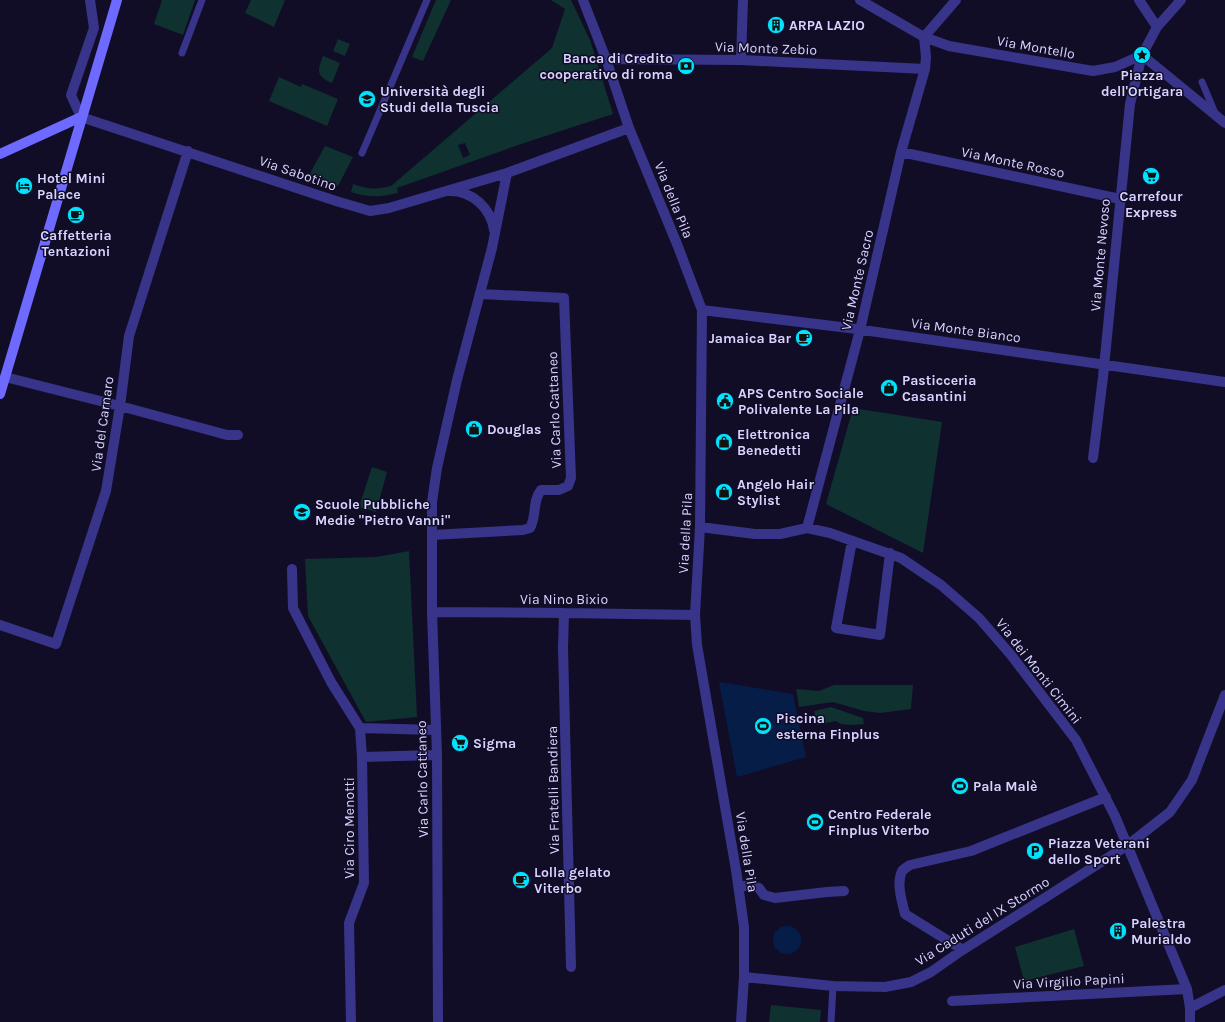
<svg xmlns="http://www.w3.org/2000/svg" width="1225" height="1022" font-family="Karla,sans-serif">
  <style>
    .green { fill: #0f3130; fill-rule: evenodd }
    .water { fill: #051d47 }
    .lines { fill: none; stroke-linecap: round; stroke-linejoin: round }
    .lane { stroke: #38348a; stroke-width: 7 }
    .street { stroke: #38348a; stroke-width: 10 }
    .secondary { stroke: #6e6aff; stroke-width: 10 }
    .labels { text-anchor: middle; stroke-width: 3; stroke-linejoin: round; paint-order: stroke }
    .poi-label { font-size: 14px; font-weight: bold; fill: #d8d3ff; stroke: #120d27; text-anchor: start }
    .street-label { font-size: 14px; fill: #d8d3ff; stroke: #120d27 }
  </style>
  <rect width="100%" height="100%" fill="#120d27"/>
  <!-- green -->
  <path class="green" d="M162,0H195L183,35L154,24Z
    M251,0H285L274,27L245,13Z
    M436,0H451L423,61L412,57Z
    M551,0H571L590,40L613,114L521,144L397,188L398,193C379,197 369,198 351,192L353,184C367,189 377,190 391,186L552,48L565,9ZM465,143L470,155L463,158L458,145Z
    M338,39L350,44L345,56L333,51Z
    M323,56L340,63L332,83C316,76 317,71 323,56Z
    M279,77L301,87L302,84L338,99L327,126L269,101Z
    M325,146L353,157L338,186L308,177Z
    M853,408L942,422L923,553L826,504Z
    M372,467L387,472L376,512L359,507Z
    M409,551L417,717L366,722L308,616L305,559L376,557Z
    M834,685H913L911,709L880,713L864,711L833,702L799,707L796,689L819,691Z
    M831,707L863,718L864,724L851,725L841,724L836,721L817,725L814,711Z
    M1074,929L1084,966L1024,981L1015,947Z
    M771,1005L821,1010L820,1022H769Z"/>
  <!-- water -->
  <path class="water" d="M719,682L793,694L806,757L737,777Z
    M773 940a14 14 0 1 1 28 0a14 14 0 1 1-28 0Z"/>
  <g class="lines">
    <!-- lane -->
    <path class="lane" d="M182,53L202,0
      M1202,82L1215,113
      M362,153L427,0
      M831,1022L833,986"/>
    <!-- street -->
    <path class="street" d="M90,0L94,28L71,95L81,117L336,201L370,211L389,208L507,173L629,128
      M583,0L606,59L629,128L677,244L702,310L700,527L695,615L697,645L736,870L744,927V977L741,1022
      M860,0L924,37L949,46L1093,71L1115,67L1142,55
      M1139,0L1157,27
      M924,37L956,0
      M1142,55L1225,123
      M606,59L741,60L925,69
      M741,60L743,0
      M901,152L1120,199
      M450,191C472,191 491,208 494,230
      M702,310L849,328L1225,382
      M5,377L120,406L227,435H238
      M1093,458L1103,377L1130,104L1142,55L1157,27L1181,0
      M700,527L755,534H780L807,528L830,533L901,558L941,585L979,618L1011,655L1076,740L1115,816L1187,989L1190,1008V1022
      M807,528L860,330L901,152L925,69L926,57L924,37
      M432,535L523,530L530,528C537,516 532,501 541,490H559L568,486L571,478L564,298L481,294
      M852,541L836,628L880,635L890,553
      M292,569L293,608L331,682L360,728L362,757L364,883L349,923L351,1022
      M432,612L564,613L695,615
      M564,613L563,648L571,967
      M0,625L56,644L106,491L120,406L129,336L188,151
      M360,728L436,730
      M362,757L437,755
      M739,887L750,885L759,888L764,895L775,898L827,892L844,891
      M963,950L905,914C902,901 896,884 902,871C904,869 907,867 910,865L971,851L1106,797
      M744,977L833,986L885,987L911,982L931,972L961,951L1128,845L1170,812L1192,780L1225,695
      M952,1001L1187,989
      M1190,1008L1225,990
      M438,1022L437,755L432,612V502L437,468L457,380L492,248L507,173"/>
    <!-- secondary -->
    <path class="secondary" d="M0,154L81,117
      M0,394L117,0"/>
  </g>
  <!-- icons -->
  <defs>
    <symbol id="building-disc" viewBox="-11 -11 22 22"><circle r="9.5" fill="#00e3fe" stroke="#120d27"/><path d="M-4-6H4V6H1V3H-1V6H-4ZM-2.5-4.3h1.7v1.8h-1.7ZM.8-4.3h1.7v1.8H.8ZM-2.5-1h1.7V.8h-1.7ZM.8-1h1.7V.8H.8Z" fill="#111"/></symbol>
    <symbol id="sight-disc" viewBox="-11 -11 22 22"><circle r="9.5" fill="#00e3fe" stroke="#120d27"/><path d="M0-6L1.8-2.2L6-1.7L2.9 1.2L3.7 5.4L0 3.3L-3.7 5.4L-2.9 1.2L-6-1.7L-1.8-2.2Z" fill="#111"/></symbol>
    <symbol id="bank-disc" viewBox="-11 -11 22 22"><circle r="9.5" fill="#00e3fe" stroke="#120d27"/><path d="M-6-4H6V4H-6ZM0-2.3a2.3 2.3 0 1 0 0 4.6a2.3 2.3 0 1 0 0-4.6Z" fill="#111"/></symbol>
    <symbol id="university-disc" viewBox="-11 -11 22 22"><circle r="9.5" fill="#00e3fe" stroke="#120d27"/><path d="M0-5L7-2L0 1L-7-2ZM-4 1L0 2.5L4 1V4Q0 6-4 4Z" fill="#111"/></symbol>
    <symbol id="supermarket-disc" viewBox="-11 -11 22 22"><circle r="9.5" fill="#00e3fe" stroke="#120d27"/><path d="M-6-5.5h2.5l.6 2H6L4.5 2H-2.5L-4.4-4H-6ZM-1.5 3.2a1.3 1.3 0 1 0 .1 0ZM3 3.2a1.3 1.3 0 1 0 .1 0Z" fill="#111"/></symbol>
    <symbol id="hotel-disc" viewBox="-11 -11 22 22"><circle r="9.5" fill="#00e3fe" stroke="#120d27"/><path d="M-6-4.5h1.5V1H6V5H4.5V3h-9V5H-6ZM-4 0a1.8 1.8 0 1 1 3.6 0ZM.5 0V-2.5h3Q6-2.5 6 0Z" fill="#111"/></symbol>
    <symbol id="cafe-disc" viewBox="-11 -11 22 22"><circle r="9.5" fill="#00e3fe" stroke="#120d27"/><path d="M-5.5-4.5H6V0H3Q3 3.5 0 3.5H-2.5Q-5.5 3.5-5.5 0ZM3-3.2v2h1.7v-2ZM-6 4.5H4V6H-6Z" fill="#111"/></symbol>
    <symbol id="shop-disc" viewBox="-11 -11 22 22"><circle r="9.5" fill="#00e3fe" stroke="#120d27"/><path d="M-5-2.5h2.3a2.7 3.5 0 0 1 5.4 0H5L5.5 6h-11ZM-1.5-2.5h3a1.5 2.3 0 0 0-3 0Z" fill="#111"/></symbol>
    <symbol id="civic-disc" viewBox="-11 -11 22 22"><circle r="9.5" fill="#00e3fe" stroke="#120d27"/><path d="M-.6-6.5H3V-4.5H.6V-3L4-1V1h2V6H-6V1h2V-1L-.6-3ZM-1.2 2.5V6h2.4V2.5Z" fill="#111"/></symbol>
    <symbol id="school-disc" viewBox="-11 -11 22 22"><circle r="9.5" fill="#00e3fe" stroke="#120d27"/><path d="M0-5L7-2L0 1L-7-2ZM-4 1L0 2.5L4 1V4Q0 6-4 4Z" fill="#111"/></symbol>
    <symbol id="stadium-disc" viewBox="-11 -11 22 22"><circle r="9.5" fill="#00e3fe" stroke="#120d27"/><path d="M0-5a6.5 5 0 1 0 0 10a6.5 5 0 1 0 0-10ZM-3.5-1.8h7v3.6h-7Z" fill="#111"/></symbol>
    <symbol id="parking-disc" viewBox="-11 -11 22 22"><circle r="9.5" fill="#00e3fe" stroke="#120d27"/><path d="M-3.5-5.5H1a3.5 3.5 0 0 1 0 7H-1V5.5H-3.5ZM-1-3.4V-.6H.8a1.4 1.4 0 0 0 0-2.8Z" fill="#111"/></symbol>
  </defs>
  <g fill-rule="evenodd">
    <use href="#building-disc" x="766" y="15" width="20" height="20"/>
    <use href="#sight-disc" x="1132" y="45" width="20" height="20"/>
    <use href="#bank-disc" x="676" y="56" width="20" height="20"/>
    <use href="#university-disc" x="357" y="89" width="20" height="20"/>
    <use href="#supermarket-disc" x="1141" y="166" width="20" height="20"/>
    <use href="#hotel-disc" x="14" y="176" width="20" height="20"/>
    <use href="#cafe-disc" x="66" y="205" width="20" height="20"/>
    <use href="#cafe-disc" x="794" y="328" width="20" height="20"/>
    <use href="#shop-disc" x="879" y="378" width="20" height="20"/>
    <use href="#civic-disc" x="715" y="391" width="20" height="20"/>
    <use href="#shop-disc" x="464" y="419" width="20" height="20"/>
    <use href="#shop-disc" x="714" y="432" width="20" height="20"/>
    <use href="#shop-disc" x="714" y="482" width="20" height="20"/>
    <use href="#school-disc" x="292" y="502" width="20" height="20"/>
    <use href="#stadium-disc" x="753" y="716" width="20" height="20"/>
    <use href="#supermarket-disc" x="450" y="733" width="20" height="20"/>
    <use href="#stadium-disc" x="950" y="776" width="20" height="20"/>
    <use href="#stadium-disc" x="805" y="812" width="20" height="20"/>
    <use href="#parking-disc" x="1025" y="841" width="20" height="20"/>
    <use href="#cafe-disc" x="511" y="870" width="20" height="20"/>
    <use href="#building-disc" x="1108" y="921" width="20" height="20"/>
  </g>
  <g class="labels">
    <!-- poi labels -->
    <g class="poi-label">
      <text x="789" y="30">ARPA LAZIO</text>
      <text x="673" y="63" text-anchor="end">Banca di Credito<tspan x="673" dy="16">cooperativo di roma</tspan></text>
      <text x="1142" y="80" text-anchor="middle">Piazza<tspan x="1142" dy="16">dell'Ortigara</tspan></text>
      <text x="380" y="96">Università degli<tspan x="380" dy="16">Studi della Tuscia</tspan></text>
      <text x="37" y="183">Hotel Mini<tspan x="37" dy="16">Palace</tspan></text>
      <text x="1151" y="201" text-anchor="middle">Carrefour<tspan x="1151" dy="16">Express</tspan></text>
      <text x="76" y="240" text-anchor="middle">Caffetteria<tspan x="76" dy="16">Tentazioni</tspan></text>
      <text x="791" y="343" text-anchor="end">Jamaica Bar</text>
      <text x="902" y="385">Pasticceria<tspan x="902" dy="16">Casantini</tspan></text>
      <text x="738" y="398">APS Centro Sociale<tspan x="738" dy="16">Polivalente La Pila</tspan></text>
      <text x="487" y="434">Douglas</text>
      <text x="737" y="439">Elettronica<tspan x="737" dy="16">Benedetti</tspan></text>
      <text x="737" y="489">Angelo Hair<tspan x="737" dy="16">Stylist</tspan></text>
      <text x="315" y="509">Scuole Pubbliche<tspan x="315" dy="16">Medie "Pietro Vanni"</tspan></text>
      <text x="776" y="723">Piscina<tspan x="776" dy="16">esterna Finplus</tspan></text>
      <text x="473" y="748">Sigma</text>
      <text x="973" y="791">Pala Malè</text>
      <text x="828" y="819">Centro Federale<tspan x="828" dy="16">Finplus Viterbo</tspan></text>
      <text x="1048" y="848">Piazza Veterani<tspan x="1048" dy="16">dello Sport</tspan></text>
      <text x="534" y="877">Lolla gelato<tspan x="534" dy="16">Viterbo</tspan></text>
      <text x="1131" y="928">Palestra<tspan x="1131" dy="16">Murialdo</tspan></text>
    </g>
    <!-- street labels -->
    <g class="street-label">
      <text transform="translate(1036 47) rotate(10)" y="5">Via Montello</text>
      <text transform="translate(766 48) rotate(2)" y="5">Via Monte Zebio</text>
      <text transform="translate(1013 162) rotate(12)" y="5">Via Monte Rosso</text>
      <text transform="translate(298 173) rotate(19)" y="5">Via Sabotino</text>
      <text transform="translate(674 200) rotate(68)" y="5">Via della Pila</text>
      <text transform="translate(1100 255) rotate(-85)" y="5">Via Monte Nevoso</text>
      <text transform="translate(857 280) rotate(-77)" y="5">Via Monte Sacro</text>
      <text transform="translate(966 330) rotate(8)" y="5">Via Monte Bianco</text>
      <text transform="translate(554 410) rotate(-92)" y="5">Via Carlo Cattaneo</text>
      <text transform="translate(102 424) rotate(-82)" y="5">Via del Carnaro</text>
      <text transform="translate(685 533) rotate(-87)" y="5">Via della Pila</text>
      <text x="564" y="604">Via Nino Bixio</text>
      <text transform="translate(1039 671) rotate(52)" y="5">Via dei Monti Cimini</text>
      <text transform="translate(422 779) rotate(-91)" y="5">Via Carlo Cattaneo</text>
      <text transform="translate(553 790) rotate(-91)" y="5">Via Fratelli Bandiera</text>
      <text transform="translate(349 828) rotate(-90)" y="5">Via Ciro Menotti</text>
      <text transform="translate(747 852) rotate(81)" y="5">Via della Pila</text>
      <text transform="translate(982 921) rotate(-32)" y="5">Via Caduti del IX Stormo</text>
      <text transform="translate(1069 981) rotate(-3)" y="5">Via Virgilio Papini</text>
    </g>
  </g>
</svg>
